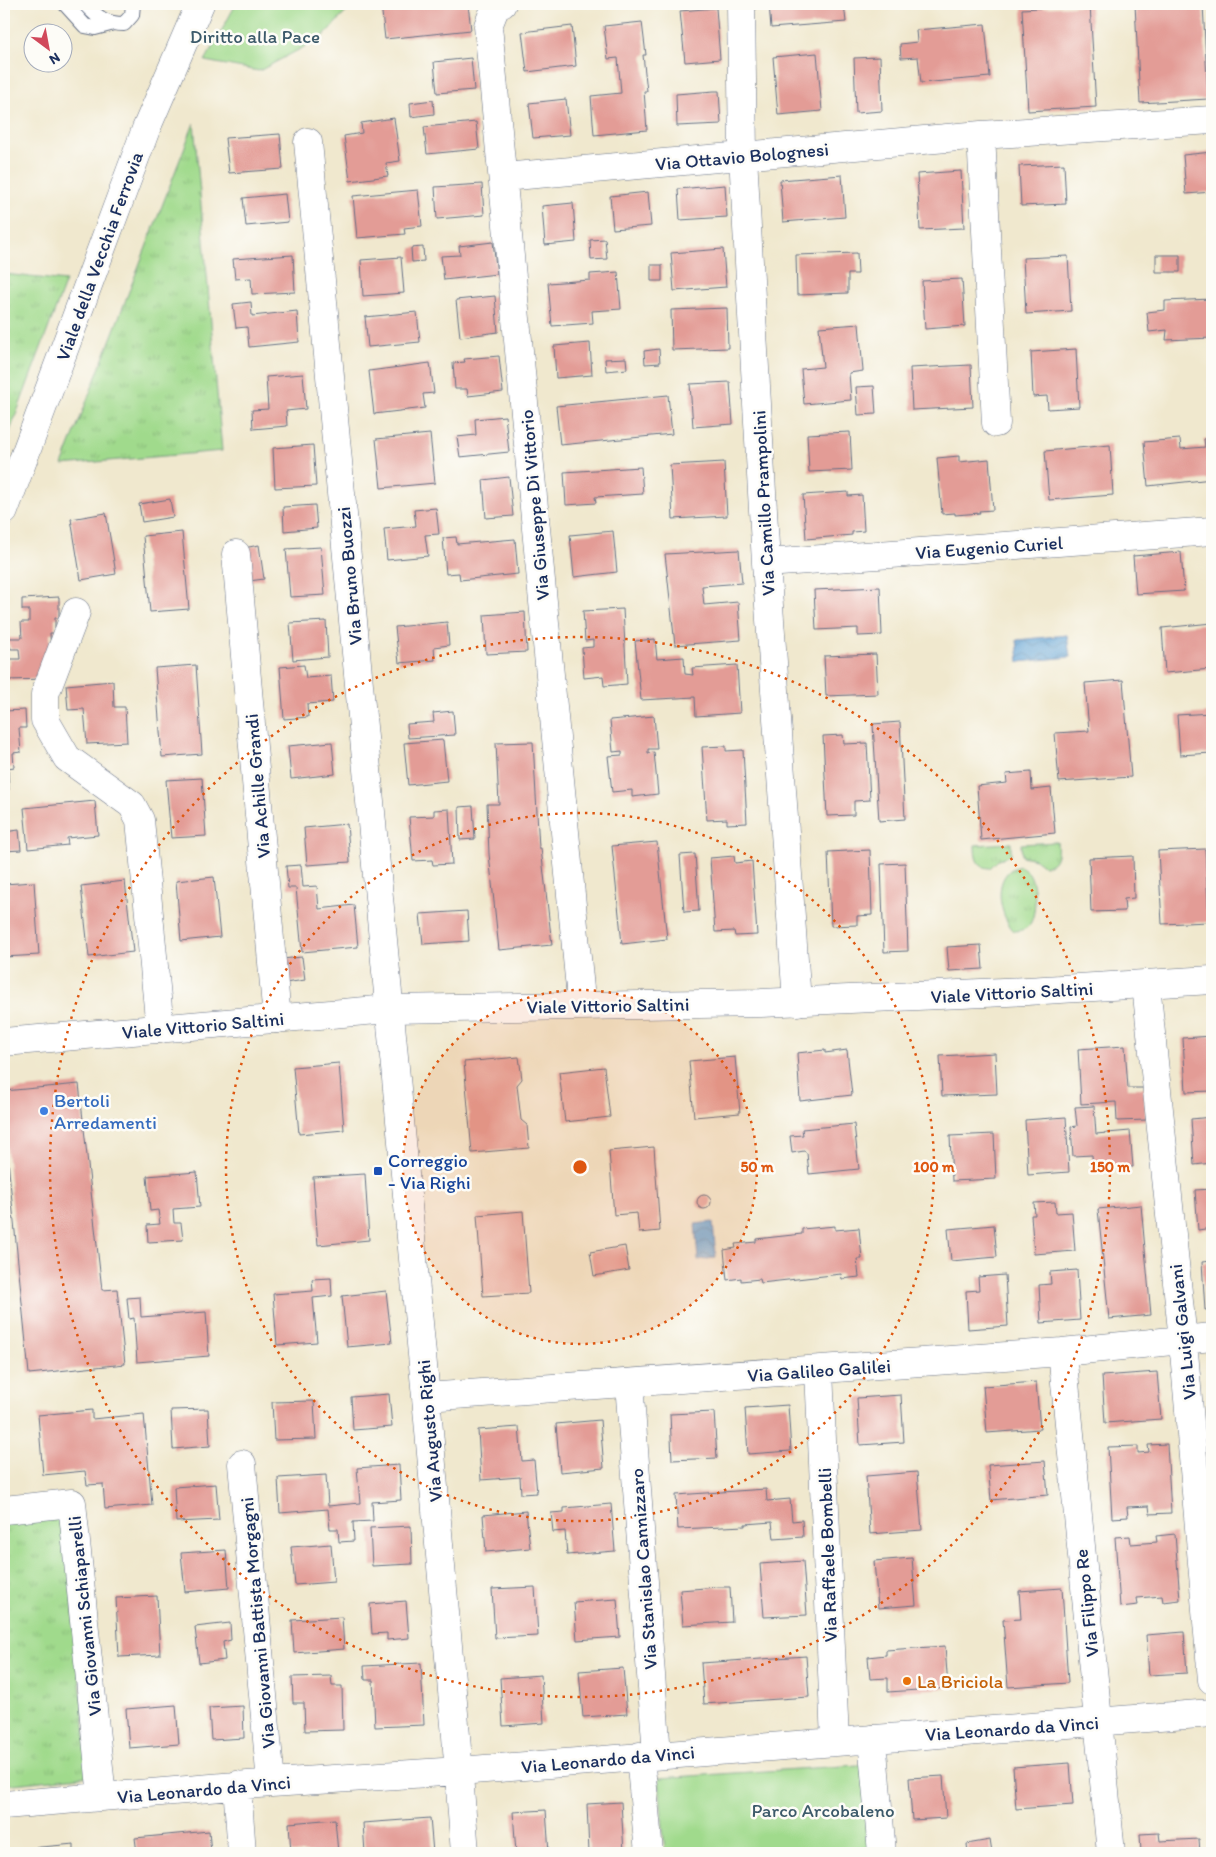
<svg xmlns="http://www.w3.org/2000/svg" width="1216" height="1857" font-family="Itim,sans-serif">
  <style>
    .grass { fill: url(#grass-tufts); stroke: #5e8475 }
    .park { fill: #a0da8c; stroke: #5e8475 }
    .water { fill: url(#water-waves); stroke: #3e6899 }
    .building { fill: #e39c96 }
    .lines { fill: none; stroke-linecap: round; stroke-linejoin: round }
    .service-casing { stroke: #667085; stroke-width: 16 }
    .minor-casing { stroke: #667085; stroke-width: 29 }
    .tertiary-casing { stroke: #667085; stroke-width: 29 }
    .secondary-casing { stroke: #667085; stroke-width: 29 }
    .service { stroke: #fff; stroke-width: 14 }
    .minor { stroke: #fff; stroke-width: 28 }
    .tertiary { stroke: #fff; stroke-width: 28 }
    .secondary { stroke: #fff; stroke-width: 28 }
    .ring { fill: none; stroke: #de5710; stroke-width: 2.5; stroke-dasharray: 2.5 5 }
    .shop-dot { fill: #3f7fe0; stroke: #fdfcf7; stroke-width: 2 }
    .transit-dot { fill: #1a4fb4; stroke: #fdfcf7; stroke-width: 2 }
    .food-dot { fill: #e8710a; stroke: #fdfcf7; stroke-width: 2 }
    .labels { text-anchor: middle; stroke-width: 5; stroke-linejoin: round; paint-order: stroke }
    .park-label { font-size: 19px; fill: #3c5a6a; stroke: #fdfcf7 }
    .street-label { font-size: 19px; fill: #1b2f5e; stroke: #fdfcf7 }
    .shop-label { font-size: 19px; fill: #366cbe; stroke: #fdfcf7; text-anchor: start }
    .transit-label { font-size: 19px; fill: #164399; stroke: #fdfcf7; text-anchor: start }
    .food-label { font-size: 19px; fill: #c56008; stroke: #fdfcf7; text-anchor: start }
    .centre { fill: #de5710; stroke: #fdfcf7; stroke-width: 2.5 }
    .ring-label { font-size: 15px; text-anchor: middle; font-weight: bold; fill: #de5710; stroke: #fdfcf7; stroke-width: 5; stroke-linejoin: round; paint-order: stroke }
  </style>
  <defs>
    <pattern id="grass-tufts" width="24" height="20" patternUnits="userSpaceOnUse" patternTransform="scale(1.25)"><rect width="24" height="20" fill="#a0da8c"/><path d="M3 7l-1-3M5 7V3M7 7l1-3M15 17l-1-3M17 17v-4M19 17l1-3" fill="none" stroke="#89bb7b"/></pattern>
    <pattern id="water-waves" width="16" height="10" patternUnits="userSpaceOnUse" patternTransform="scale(1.25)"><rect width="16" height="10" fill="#61a2d4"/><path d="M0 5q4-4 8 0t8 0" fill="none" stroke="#4f84af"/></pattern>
  </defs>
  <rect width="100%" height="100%" fill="#fdfcf7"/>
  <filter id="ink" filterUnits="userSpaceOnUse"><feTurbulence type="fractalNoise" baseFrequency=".02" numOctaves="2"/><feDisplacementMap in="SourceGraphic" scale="10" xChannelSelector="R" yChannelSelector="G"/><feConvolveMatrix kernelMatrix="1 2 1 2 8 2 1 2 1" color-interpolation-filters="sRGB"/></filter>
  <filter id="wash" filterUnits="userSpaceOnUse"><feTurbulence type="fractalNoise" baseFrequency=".0096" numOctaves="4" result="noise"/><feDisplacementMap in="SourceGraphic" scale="20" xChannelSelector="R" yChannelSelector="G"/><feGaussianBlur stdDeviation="1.12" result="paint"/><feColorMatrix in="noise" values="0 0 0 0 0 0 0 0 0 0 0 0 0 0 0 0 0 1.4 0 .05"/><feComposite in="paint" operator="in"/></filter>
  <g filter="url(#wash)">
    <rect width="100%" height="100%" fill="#f0e8ce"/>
    <!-- grass -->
    <path class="grass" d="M194,123L222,451L62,465Z
      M4,274L66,281L4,447Z
      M1057,842C1058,853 1058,865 1044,866L1035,859L1022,856L1021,844Z
      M1011,843V855L999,859L990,868C976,868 975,856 975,845Z
      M1020,866C1023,868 1025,869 1027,871C1036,879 1037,911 1031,922C1028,929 1021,931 1014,931C998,915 991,872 1020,866Z
      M64,1515L89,1776L4,1785V1520Z"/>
    <!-- park -->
    <path class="park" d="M236,4H354L321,38L259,71L205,61Z
      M874,1764L880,1853H665L659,1778Z"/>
    <!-- water -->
    <path class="water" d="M1067,635L1070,657L1019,662L1017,640Z
      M713,1222L716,1258L698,1260L695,1224Z"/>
    <g id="blocks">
      <!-- building -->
      <path class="building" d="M381,4H468L471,30L385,39Z
        M769,4H844L846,22L771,28Z
        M1135,4H1203L1208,99L1140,103Z
        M1090,5L1096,107L1028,111L1022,9Z
        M716,8L720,59L685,62L680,11Z
        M642,22L646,55H643L647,91H644L647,130L594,135L591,96L621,93L618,58L608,59L604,26Z
        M985,24L990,77L921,83L918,57L901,58L900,44L917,42L916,30Z
        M572,26L576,66L527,72L522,32Z
        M817,53L822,111L778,115L773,57Z
        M880,57L882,111L856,113L854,58Z
        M471,58L474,90L437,93L434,62Z
        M714,91H719L721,124L677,126L676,94Z
        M566,99L570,135L533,138L529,103Z
        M433,100L434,114L411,117L410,103Z
        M394,118L400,161L386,163L388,176L350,181L344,136L362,133L361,123Z
        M476,122L479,149L427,154L424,127Z
        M280,134L283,169L229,173L225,138Z
        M1212,152V192L1186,194L1183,155Z
        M1064,164L1066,204L1021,206L1019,166Z
        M961,171L964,228L920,230L917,174Z
        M842,175L845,217L783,222L780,180Z
        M482,184L484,215L437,219L435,187Z
        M725,185L727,217L680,220L678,189Z
        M418,190L422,226L404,228L405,234L357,238L353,196Z
        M648,192L651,226L613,229L610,196Z
        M285,194L288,222L246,226L243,198Z
        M573,203L576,242L545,245L542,206Z
        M605,239L607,259L591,260L590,240Z
        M493,242L497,274L444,280L441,256L460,255L459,246Z
        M423,247L424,261L412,262L411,248Z
        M723,249L726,287L674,291L671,253Z
        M857,253L858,274H848V293L797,295L796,255Z
        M293,255L295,292L252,294L251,278L235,279L233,259Z
        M1156,255H1180V272H1156Z
        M1068,256L1071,311L1026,314L1023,258Z
        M401,257L404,293L363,296L361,260Z
        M651,265H662V281H651Z
        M618,272L621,309L592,311L593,323L552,326L548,283L590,280V274Z
        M962,279L965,326L925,329L922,281Z
        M495,296L498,332L460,337L456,300Z
        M1212,299V338L1166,340L1167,330L1149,332L1147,312L1165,310V301Z
        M251,302L252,316L297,311L299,342L249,347L247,327L236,328L233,304Z
        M727,308L728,348L672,350L671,310Z
        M417,312L420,342L368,347L365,317Z
        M859,324L863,371L849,373L851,400L804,404L801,369L823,367L819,327Z
        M590,343L592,375L556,378L554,346Z
        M659,349L660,363L645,364L644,351Z
        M1076,349L1079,407L1048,409L1047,396L1033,397L1031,352Z
        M499,356L503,392L468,396L467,389H455L453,363L465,362L464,359Z
        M626,358L627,369L606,371L605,359Z
        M430,363L434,393L423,394L425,408L374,414L369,371Z
        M971,365L973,407L912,410L910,368Z
        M303,374L306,409L286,411L287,426L253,429L252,410L268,409L266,377Z
        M730,382L733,424L693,427L690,384Z
        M874,386L876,414L858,415L856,387Z
        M668,395L672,434L560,445L556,406Z
        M505,416L509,452L460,457L457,437L476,435L475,419Z
        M850,432L852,470L809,472L807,434Z
        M430,434L435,483L381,488L376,439Z
        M1212,438V479L1148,486L1144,442L1180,439L1181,449L1205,447L1204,439Z
        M313,445L316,486L275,488L273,448Z
        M1110,445L1113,495L1049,500L1045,451Z
        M959,456V462L989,459L993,510L979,511L980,513L955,515V513L942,514L937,458Z
        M724,462L727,516L673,519L670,465Z
        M641,467L643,494L595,497L596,503L566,505L564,472Z
        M509,477L513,516L486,518L483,480Z
        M848,492V496L862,495L864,531L852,532V535L806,539L803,495Z
        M170,499L173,517L142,522L139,504Z
        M315,505L317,528L284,531L283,507Z
        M436,508L439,534L425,535L428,556L387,560L384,529L416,526L414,510Z
        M106,513L116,574L81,580L71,519Z
        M613,531L617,572L574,577L570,535Z
        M182,532L189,609L150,612L143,536Z
        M456,537L457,544L515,539L518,574L460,580L459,573L446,574L443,538Z
        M259,545L264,579L249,581L244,548Z
        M321,547L325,595L290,597L286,549Z
        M739,550L742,583L702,586L704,605L738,602L741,640L675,645L665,554Z
        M1181,552L1184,591L1136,594L1133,556Z
        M880,587L882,635L858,636V628L816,630L814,590Z
        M59,597V618H55V633H50L51,658L46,679L7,680L10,659H20L19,649H11L7,640L8,638H22L21,622H29V610H22V599Z
        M623,609L627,684L604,686L603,676L584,678L582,648L593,647V640L585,641L583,611Z
        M525,612L527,652L486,654L484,615Z
        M326,621L328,657L293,660L290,623Z
        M447,622L449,645L434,647L435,660L399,663L395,627Z
        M1212,623V669L1165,673L1162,628Z
        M655,639L657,659L684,657L685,674L693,675L692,668L737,665L740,713L696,716L695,697L641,700L635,641Z
        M876,654L878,694L826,696L824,656Z
        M196,665L202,754L162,757L155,668Z
        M304,665L306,678L331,676L333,702L307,704L308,717L284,719L280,667Z
        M1123,680L1131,777L1059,782L1055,733L1089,731L1085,683Z
        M113,681L114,707H125L127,742L87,744L84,709L68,710L66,685Z
        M25,710L26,728H19L21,752L13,753L14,767L8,768L9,790H4V711Z
        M453,711L455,735L408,738L407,724L434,722L433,713Z
        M1212,713V753L1180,755L1177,715Z
        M654,716L657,749H648V753L654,752L658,794L632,797V790L612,792L608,756L622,755V751L613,752L610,720Z
        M900,722L905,819L879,821L873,724Z
        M843,735L844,744L867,743L870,800L854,801V815L827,816L823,736Z
        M443,740L447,781L408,785L404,743Z
        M332,742L335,774L291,779L288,746Z
        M533,742L539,848H541L552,945L499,950L489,854L487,804H499L496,743Z
        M726,746V751L743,750L747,823L727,824V819L707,820L702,747Z
        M1031,772L1032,790L1051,788L1055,833L981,840L977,786L1007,783L1006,774Z
        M202,778L206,836L171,838L166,780Z
        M95,801L98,835L67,838L68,845L28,849L24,808Z
        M473,806L475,839L460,840L459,807Z
        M449,809L452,864L433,865L432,860L413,861L409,817L434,816V810Z
        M347,824L350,862L307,865L304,828Z
        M19,830L21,850L4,851V832Z
        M657,842L667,939L622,944L612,846Z
        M1205,849L1209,922L1162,924L1158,851Z
        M870,850L872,915L857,916V925L831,926L828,852Z
        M695,854L699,911L684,912L680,855Z
        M734,856L735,863L752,861L757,935L735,936L734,931L715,932L710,858Z
        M1133,856L1134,898L1124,899L1125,911L1091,912L1089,858Z
        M905,863L908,951L884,952L881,864Z
        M301,865L303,887L317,886L319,909L354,905L358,947L302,952L296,888H288L286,866Z
        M214,877L220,937L181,941L176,881Z
        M125,881L133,952L89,957L81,886Z
        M34,882L39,955L4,957V884Z
        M467,911L469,941L423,944L420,914Z
        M981,945L983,969L949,971L947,947Z
        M302,957L305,980L285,983L282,959Z
        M1212,1036V1091L1186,1092L1183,1038Z
        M1125,1046L1128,1088H1144L1146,1120L1117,1121L1116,1102L1081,1104L1078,1049Z
        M825,1050V1053L847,1050L852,1095L800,1101L797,1053Z
        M995,1053L997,1094L942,1096L940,1056Z
        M519,1057L522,1079L517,1085L521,1120L527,1125L529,1148L472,1153L464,1062Z
        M735,1057L740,1113L694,1117L689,1061Z
        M339,1063L344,1130L299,1134L293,1067Z
        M604,1067L610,1117L565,1122L559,1072Z
        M79,1084L102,1290L117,1289L125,1364L29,1374L4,1120V1091Z
        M1094,1106L1096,1134L1130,1131L1133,1167L1093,1170L1092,1155L1073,1156L1071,1127L1077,1126L1075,1107Z
        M1066,1117L1069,1172L1028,1175L1025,1120Z
        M1212,1117V1163L1194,1165L1191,1119Z
        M854,1124L859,1169L809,1174L807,1153L804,1151L792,1153L790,1136L803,1135L802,1129Z
        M994,1134L996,1179L952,1181L950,1136Z
        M654,1147L660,1231L639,1233L637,1213L614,1215L609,1151Z
        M197,1172L200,1207L173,1209L174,1223H181L183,1240L148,1242L147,1225L160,1224L158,1210L150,1211L147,1176Z
        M365,1174L369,1240L318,1245L313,1177Z
        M1212,1189V1228L1198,1230L1195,1190Z
        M697 1202a7 7 0 1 1 14 0a7 7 0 1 1-14 0Z
        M1055,1202L1056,1213L1072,1212L1075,1251L1034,1254L1031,1215H1035L1034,1203Z
        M1141,1205L1151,1315L1109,1319L1098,1209Z
        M523,1211L529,1293L483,1296L477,1215Z
        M994,1225L997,1257L951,1261L948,1229Z
        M835,1226V1230L859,1228L862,1259H857L859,1277L842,1279L841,1274L761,1283L760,1279L741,1281V1278L727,1280L724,1250L736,1248L735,1244L756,1242V1239L802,1234V1229Z
        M625,1246L629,1270L594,1276L590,1252Z
        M1212,1261V1309L1205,1310L1202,1262Z
        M1077,1270L1080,1320L1041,1323L1039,1285L1051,1284L1050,1272Z
        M1005,1275L1008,1326L968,1329L966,1291L979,1290L978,1277Z
        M331,1278L332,1296L313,1298L317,1342L277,1345L273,1294L313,1291L312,1279Z
        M386,1291L392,1343L347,1347L342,1296Z
        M140,1297L141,1317L206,1312L209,1356L137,1362L134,1318L129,1319L127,1298Z
        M1157,1372L1161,1419L1105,1423L1102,1376Z
        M1036,1382L1040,1429L987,1433L983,1386Z
        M389,1394L392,1427L353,1430L351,1397Z
        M901,1395L904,1442L860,1445L857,1398Z
        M314,1401L316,1439L274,1440L272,1402Z
        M788,1405L791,1451L748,1454L745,1408Z
        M208,1409L210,1446L173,1449L171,1410Z
        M92,1410V1419L144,1414L152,1505L105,1509L103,1484L87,1485L85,1471L43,1475L38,1415Z
        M714,1412L717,1458L672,1460L670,1414Z
        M600,1420L604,1468L560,1472L556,1424Z
        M519,1427L522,1461L534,1460L537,1493L521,1494L520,1477L481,1480L478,1430Z
        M1167,1444L1171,1513L1150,1514L1149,1506L1127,1507L1128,1517L1112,1518L1108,1447L1138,1446V1453L1149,1452L1148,1445Z
        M1045,1461L1048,1495L991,1500L988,1465Z
        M399,1465L401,1500L372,1502L373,1521L353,1522L354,1541L339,1542L338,1529H330L328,1509L280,1513L278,1478L326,1475L328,1506L360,1503L357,1468Z
        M917,1472L922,1530L870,1534L866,1476Z
        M216,1484L219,1520L176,1522L174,1487Z
        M766,1489L767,1501L790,1499L792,1521L802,1520L803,1537L774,1539L772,1522L745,1524V1526L678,1529L676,1495Z
        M611,1504L615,1551L567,1555L565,1531L553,1532L551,1513L564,1512V1508Z
        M526,1511L530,1548L486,1552L483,1515Z
        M411,1526L412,1564L372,1566L370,1528Z
        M1175,1534L1180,1600L1163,1602L1162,1596L1137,1598L1138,1605L1120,1607L1115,1537L1130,1536L1131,1544L1157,1542L1156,1536Z
        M331,1544L334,1582L295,1585L291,1547Z
        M226,1550L229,1588L185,1592L181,1553Z
        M912,1558L916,1605L878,1608L874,1561Z
        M803,1561L807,1615L764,1617L760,1564Z
        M535,1587L538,1636L495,1638L492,1589Z
        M718,1587H730L732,1622L683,1625L680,1590Z
        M1062,1588L1068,1683L1008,1687L1003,1620L1021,1619L1019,1591Z
        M157,1596L160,1655L119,1657L116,1598Z
        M617,1599L620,1637L577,1640L574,1602Z
        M406,1601L409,1638L387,1640V1633L372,1634L370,1604Z
        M342,1617L344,1649L294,1653L292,1620Z
        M230,1623L231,1640L223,1642L225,1660L199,1663L195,1627Z
        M1184,1632L1187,1673L1149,1675L1146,1635Z
        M945,1646L948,1688L888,1692V1678L870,1679L868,1657L886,1655V1650Z
        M806,1656L809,1697L704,1704L701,1663Z
        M421,1663L424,1725L375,1727L373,1680H365L364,1666Z
        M623,1668L627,1714L583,1717L579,1671Z
        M541,1675L544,1723L503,1726L500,1678Z
        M331,1676L332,1686H342L343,1730L305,1731L304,1703H293L292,1677Z
        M176,1705L179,1744L129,1748L126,1709Z
        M243,1706L244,1738L211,1740L209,1708Z
        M1070,1763L1073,1805L1016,1809L1013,1767Z
        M943,1776L946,1818L912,1820L909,1778Z
        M621,1802L624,1853H589L587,1804Z
        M546,1810L549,1853H516L513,1812Z
        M430,1818L433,1853H365L363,1823Z
        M335,1819L338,1853H291L289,1823Z
        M209,1831L211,1853H137L135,1838Z
        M1159,1833L1160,1841L1199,1839L1200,1853H1141L1140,1834Z
        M990,1840L992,1853H968L967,1844Z
        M74,1844V1853H9V1850Z"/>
    </g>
  </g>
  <g filter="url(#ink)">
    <use href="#blocks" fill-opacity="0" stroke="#667085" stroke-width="1"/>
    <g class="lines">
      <defs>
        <path id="service" d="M65,4L85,26L95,28L110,24
          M85,4C97,17 105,24 124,24L132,15L133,4"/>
        <path id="minor" d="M502,4L496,6L488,26L580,989V1005
          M741,4L743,156L766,563L797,1002
          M981,135L996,423
          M308,142L426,1397L456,1736L465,1853
          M503,177L981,135L1212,120
          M236,554L277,1019
          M766,563L1212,531
          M76,612L45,694V720L67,758L132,805L140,820L160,1029
          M1146,985L1183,1340L1212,1680
          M1062,1352L1111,1853
          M819,1370L835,1741
          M629,1383L657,1754
          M426,1397L1062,1352L1212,1337
          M242,1464L271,1783
          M4,1510L72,1503L102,1797
          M872,1739L882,1853
          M640,1756L649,1853
          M237,1785L242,1853
          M4,1805L271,1783L459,1771L1212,1713"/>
        <path id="tertiary" d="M4,1042L389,1009L761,1003L1027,991L1212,980"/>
        <path id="secondary" d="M4,511L146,129L200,4"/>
      </defs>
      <!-- service casing -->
      <use href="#service" class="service-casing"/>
      <!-- minor casing -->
      <use href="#minor" class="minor-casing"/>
      <!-- tertiary casing -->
      <use href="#tertiary" class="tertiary-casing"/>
      <!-- secondary casing -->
      <use href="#secondary" class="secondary-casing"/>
      <!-- service -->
      <use href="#service" class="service"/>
      <!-- minor -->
      <use href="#minor" class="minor"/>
      <!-- tertiary -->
      <use href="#tertiary" class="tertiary"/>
      <!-- secondary -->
      <use href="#secondary" class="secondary"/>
    </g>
  </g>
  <!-- distance rings -->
  <circle cx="580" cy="1167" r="177" fill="#de5710" fill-opacity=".12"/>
  <g class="ring">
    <circle cx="580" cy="1167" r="177"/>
    <circle cx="580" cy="1167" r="354"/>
    <circle cx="580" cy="1167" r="530"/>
  </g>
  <!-- markers -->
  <circle class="shop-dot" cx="44" cy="1111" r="5"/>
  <rect class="transit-dot" x="373" y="1166" width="10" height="10" rx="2.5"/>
  <circle class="food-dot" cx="907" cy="1681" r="5"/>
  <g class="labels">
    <!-- park labels -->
    <g class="park-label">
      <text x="255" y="43">Diritto alla Pace</text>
      <text x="823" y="1817">Parco Arcobaleno</text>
    </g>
    <!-- street labels -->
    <g class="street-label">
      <text transform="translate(742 156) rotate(-5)" y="7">Via Ottavio Bolognesi</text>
      <text transform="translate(99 256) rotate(-70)" y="7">Viale della Vecchia Ferrovia</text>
      <text transform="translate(763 503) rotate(-93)" y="7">Via Camillo Prampolini</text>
      <text transform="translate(534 505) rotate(-95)" y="7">Via Giuseppe Di Vittorio</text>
      <text transform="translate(989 547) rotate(-4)" y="7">Via Eugenio Curiel</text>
      <text transform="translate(349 576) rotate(-95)" y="7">Via Bruno Buozzi</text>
      <text transform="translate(257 786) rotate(-95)" y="7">Via Achille Grandi</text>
      <text transform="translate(1012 992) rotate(-3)" y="7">Viale Vittorio Saltini</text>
      <text transform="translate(608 1005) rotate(-1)" y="7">Viale Vittorio Saltini</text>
      <text transform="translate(203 1025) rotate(-5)" y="7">Viale Vittorio Saltini</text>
      <text transform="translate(1182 1332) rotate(-96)" y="7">Via Luigi Galvani</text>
      <text transform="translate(819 1370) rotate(-4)" y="7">Via Galileo Galilei</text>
      <text transform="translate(429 1431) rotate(-95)" y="7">Via Augusto Righi</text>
      <text transform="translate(827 1555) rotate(-92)" y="7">Via Raffaele Bombelli</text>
      <text transform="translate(643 1569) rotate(-94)" y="7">Via Stanislao Cannizzaro</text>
      <text transform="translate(1086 1603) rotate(-96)" y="7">Via Filippo Re</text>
      <text transform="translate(84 1616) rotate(-96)" y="7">Via Giovanni Schiaparelli</text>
      <text transform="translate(257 1623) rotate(-95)" y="7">Via Giovanni Battista Morgagni</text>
      <text transform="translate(1012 1728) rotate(-4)" y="7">Via Leonardo da Vinci</text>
      <text transform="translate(608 1759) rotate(-5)" y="7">Via Leonardo da Vinci</text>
      <text transform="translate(204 1789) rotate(-5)" y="7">Via Leonardo da Vinci</text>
    </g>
    <!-- shop labels -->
    <g class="shop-label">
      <text x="54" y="1107">Bertoli<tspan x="54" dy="22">Arredamenti</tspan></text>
    </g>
    <!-- transit labels -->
    <g class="transit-label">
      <text x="388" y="1167">Correggio<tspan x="388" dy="22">- Via Righi</tspan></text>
    </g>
    <!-- food labels -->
    <g class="food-label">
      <text x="917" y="1688">La Briciola</text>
    </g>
  </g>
  <circle cx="580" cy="1167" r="8" class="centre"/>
  <g class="ring-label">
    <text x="757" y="1172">50 m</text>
    <text x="934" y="1172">100 m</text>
    <text x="1110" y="1172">150 m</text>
  </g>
  <!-- margin -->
  <rect width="1216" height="1857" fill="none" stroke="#fdfcf7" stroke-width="20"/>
  <!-- north arrow -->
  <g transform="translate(48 48) rotate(148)"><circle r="24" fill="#fdfcf7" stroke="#a3aaba"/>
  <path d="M0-4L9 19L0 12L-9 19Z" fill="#d1495b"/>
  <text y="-8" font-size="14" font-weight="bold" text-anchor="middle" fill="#1b2f5e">N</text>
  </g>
</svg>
